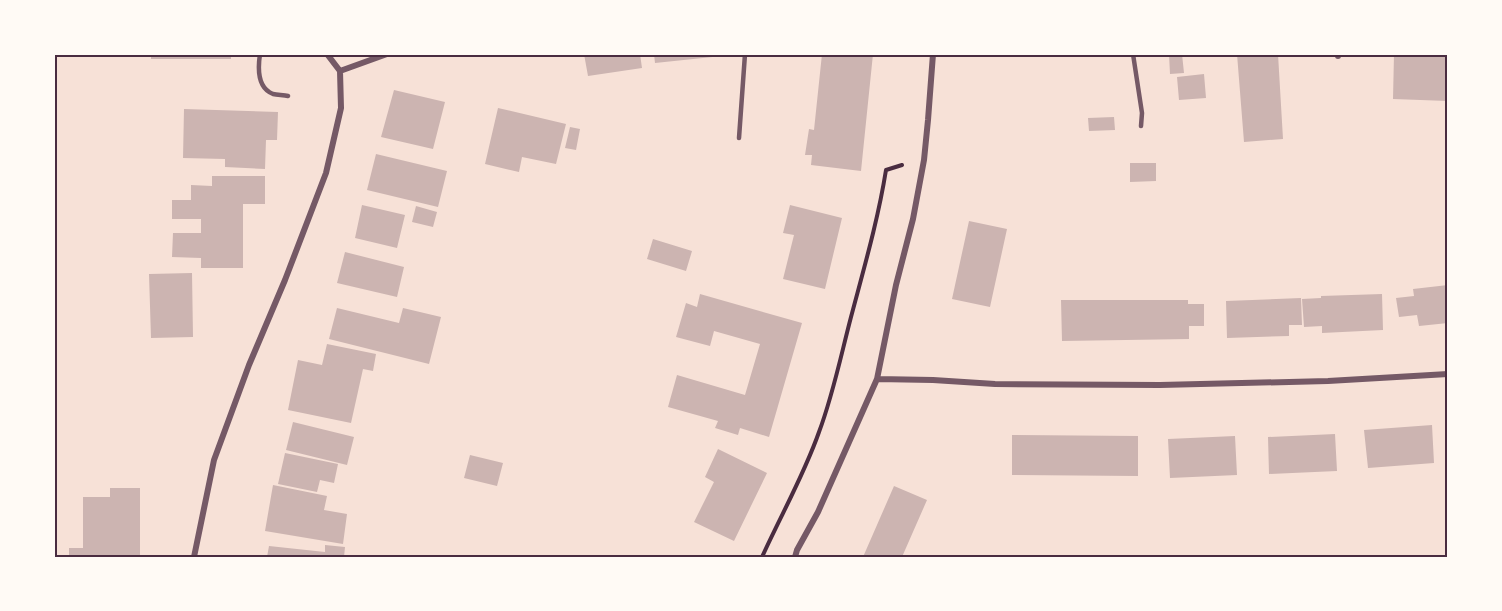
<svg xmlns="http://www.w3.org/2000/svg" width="1502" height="611" font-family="'IBM Plex Sans',sans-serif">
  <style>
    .building { fill: #ccb4b1 }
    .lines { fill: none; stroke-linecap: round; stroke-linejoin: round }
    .path { stroke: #4a2c40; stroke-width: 4 }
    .service { stroke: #755966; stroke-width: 4.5 }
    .minor { stroke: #755966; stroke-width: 6 }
    .neatline { fill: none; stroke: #4a2c40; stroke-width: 2 }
  </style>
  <rect width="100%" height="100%" fill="#f7e1d7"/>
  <!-- building -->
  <path class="building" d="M151,54H231V59H151Z
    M584,54H640L642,68L588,76Z
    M654,54H722V56L655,63Z
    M822,54H873L861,171L811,165L812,155H805L809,129L814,130Z
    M1169,54H1182L1184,73L1170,74Z
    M1237,54H1278L1283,139L1244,142Z
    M1394,54H1448V101L1393,99Z
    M1204,74L1206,98L1179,100L1177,77Z
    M394,90L445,102L433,149L381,137Z
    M498,108L566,124L556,164L522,157L519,172L485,164Z
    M184,109L278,112L277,140H266L265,169L225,167V159L183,158Z
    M1114,117L1115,130L1089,131L1088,118Z
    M570,127L580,129L576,150L565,148Z
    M376,154L447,171L438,207L367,190Z
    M1130,163H1156V181L1130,182Z
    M212,176H265V204H243V268H201V258L172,257L173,233H201V219H172V200H191V185L212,186Z
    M362,205L405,215L397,248L355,238Z
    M790,205L842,218L825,289L783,279L794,235L783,233Z
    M416,206L437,212L433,227L412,222Z
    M969,221L1007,229L990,307L952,299Z
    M653,239L692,251L686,271L647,259Z
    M345,252L404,267L397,297L337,283Z
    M192,273L193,337L151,338L149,274Z
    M1448,285V323L1419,326L1417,315L1399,317L1396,298L1414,296L1413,289Z
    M700,294L802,323L769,437L740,428L738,435L715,428L718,421L668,407L677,375L745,395L760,344L714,331L710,346L676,337L686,303L697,307Z
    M1382,294L1383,330L1322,333V326L1304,327L1302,299L1321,298V296Z
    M1301,298L1302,325H1289V336L1227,338L1226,301Z
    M1061,300H1188V304H1204V326H1189V339L1062,341Z
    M337,308L399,323L403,308L441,317L429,364L329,339Z
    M327,344L376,354L373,371L363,369L351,423L288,410L298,360L322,365Z
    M293,422L354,437L347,465L286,450Z
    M1432,425L1434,463L1368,468L1364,430Z
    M1335,434L1337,471L1269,474L1268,437Z
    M1012,435L1138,436V476L1012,475Z
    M1235,436L1237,475L1170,478L1168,439Z
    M718,449L767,473L734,541L694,522L714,482L705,477Z
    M285,453L338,464L334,483L320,480L317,492L278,484Z
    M470,455L503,463L497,486L464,478Z
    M273,485L327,496L324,510L347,514L343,544L265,531Z
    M894,486L927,500L902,557H863Z
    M110,488H140V557H69V548H83V497H110Z
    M325,545L345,547L344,557H267L269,546L325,552Z"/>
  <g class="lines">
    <!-- path -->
    <path class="path" d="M762,557C781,515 804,475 819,432C833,395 841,355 851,317C864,268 878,220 886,170L902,165"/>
    <!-- service -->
    <path class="service" d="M260,54C258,67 257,88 273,94C278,95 284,95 288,96
      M1133,54L1142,113L1141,126
      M739,138L745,54"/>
    <!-- minor -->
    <path class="minor" d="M1338,54V56
      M340,71L387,54
      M877,379L933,380L995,384L1160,385L1328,381L1448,374
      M194,557L214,460L249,365L285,280L326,173L341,108L340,71L327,54
      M795,557L797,550L818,512L877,379L896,285L913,219L924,160L928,120L933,54"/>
  </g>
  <!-- border -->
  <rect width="1502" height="611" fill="none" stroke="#fffaf5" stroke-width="111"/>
  <rect x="56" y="56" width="1390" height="500" class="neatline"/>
</svg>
